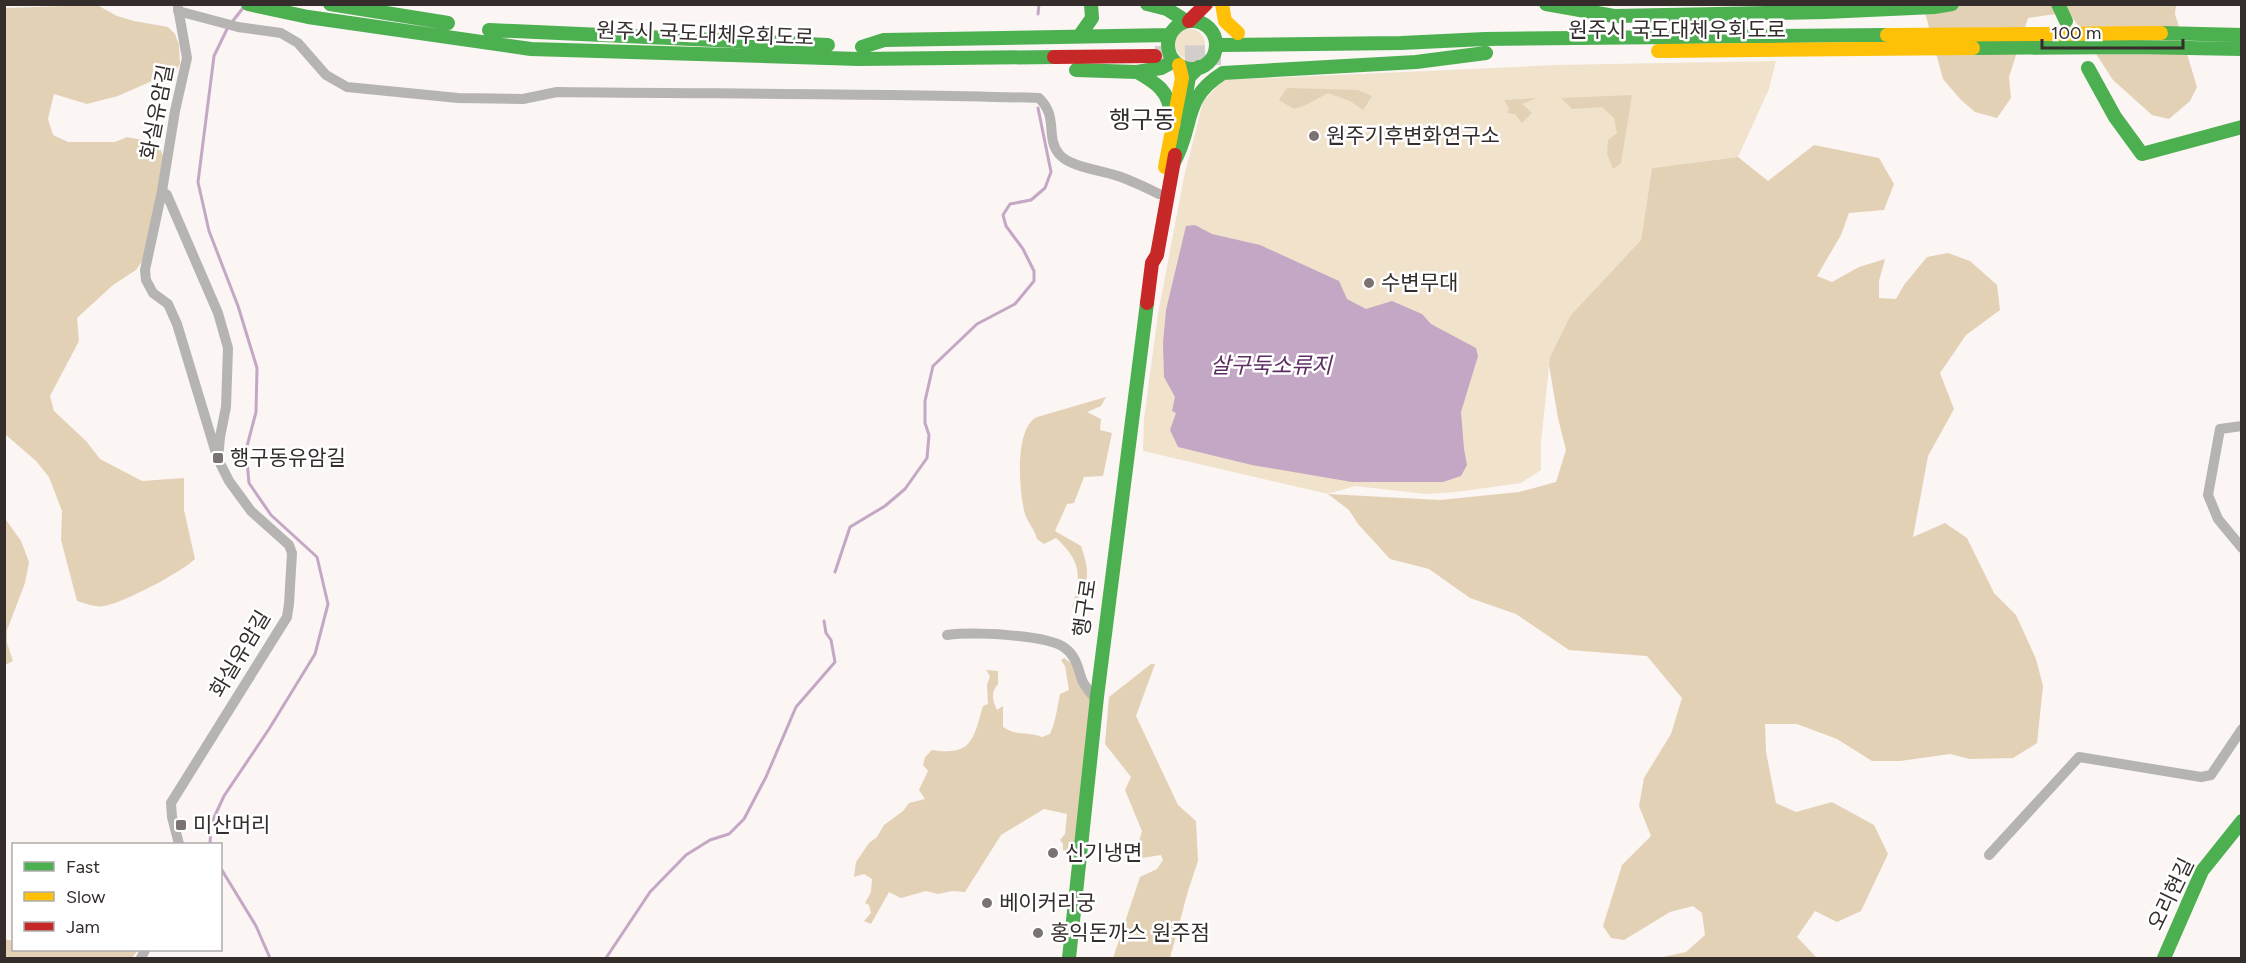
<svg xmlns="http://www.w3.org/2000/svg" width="2246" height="963" font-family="Figtree,'Noto Sans KR',sans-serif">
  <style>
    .green { fill: #f1e2cb }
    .forest { fill: #e3d1b5 }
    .water { fill: #c4a7c4 }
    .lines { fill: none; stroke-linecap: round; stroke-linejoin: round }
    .stream { stroke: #c4a7c4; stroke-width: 3 }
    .highway-tunnel { stroke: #d3cdcc; stroke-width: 20; stroke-dasharray: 20 10; stroke-linecap: butt }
    .street { stroke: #b6b4b3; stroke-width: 10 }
    .fast { stroke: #4caf50; stroke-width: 14 }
    .slow { stroke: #ffc107; stroke-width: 14 }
    .jam { stroke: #c62828; stroke-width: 14 }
    .poi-dot { fill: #7a7372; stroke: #fff; stroke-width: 2 }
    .labels { text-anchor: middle; stroke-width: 5; stroke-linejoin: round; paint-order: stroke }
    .street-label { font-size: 21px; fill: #342d2c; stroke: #fff }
    .poi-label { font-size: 21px; fill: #342d2c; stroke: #fff; text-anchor: start }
    .water-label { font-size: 22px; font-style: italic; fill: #5d2c61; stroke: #fff }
    .quarter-label { font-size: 24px; fill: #342d2c; stroke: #fff }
  </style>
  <rect width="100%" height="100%" fill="#fbf5f4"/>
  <!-- green -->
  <path class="green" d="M1175 44a15 15 0 1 1 30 0a15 15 0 1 1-30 0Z
    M1776,61L1769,89L1738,157L1652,168L1641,240L1570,316L1550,357L1541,442V470L1521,483L1456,492L1426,494L1355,486L1328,494L1143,451L1144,419L1158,314L1184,177L1203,102L1223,80L1557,65Z"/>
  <!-- forest -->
  <path class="forest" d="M97,5L117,16L134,21L168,27L175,34L179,45L180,64L172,77L152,81L118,96L87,104L54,94L48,119L53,135L68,142H115L127,137L158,143L165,161L155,243L136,270L113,285L77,318L79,341L50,396L54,411L86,441L100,459L142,481L184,478V510L195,559C180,573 125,602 104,606C96,608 84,603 77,601L61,540L62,511L49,477L36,461L5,434L4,8Z
    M1923,5H2176L2175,14L2197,87L2190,101L2169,119L2152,115L2113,80L2069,12L2028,18L2009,77L2011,98L1997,118L1975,112L1961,100L1943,79Z
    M1287,88L1358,90L1372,96L1363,110L1350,101L1328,93L1306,105L1294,109L1279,100Z
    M1632,95L1621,163L1613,169L1607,154L1608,140L1617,133L1614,118L1602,107L1572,109L1561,98Z
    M1536,98L1522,104L1532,113L1522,123L1515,114L1507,113L1509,108L1504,100Z
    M1814,145L1879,158L1894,184L1884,210L1849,213L1841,235L1817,276L1832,282L1859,267L1885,259L1879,281V298L1896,299L1904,285L1927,257L1948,253L1970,261L1997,285L2000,310L1966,335L1940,373L1954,409L1928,456L1913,537L1945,523L1967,538L1994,593L2016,615L2036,659L2043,686L2037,743L2013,758L1970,759L1950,754L1900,761H1872L1837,739L1797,724H1765L1766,752L1776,803L1796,812L1832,802L1874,825L1888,854L1861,911L1837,922L1815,911L1797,937L1817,958H1658L1686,952L1705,935L1702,913L1693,906L1670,912L1624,940L1611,938L1603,926L1622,865L1651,836L1639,806L1644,778L1671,734L1682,698L1647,656L1569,650L1516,614L1470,598L1429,569L1390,559L1358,524L1349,510L1328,494L1440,500L1519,492L1556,482L1566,450L1558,418L1549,365L1550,357L1570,316L1641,240L1652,168L1738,157L1768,181Z
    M1106,397L1101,406L1087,412L1101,419L1100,430L1112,433L1103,476L1084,477L1074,503L1067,504L1055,531L1081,546C1091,575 1089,583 1072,608C1081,575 1082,562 1056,538L1044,544L1037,539C1035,530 1028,523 1025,514C1019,492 1014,428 1037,417Z
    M4,517L21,541L29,562L25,583L7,630V643L13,661L5,665Z
    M1064,658L1071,663L1092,699L1077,860L1063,850V844L1060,840L1065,834L1067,814L1044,809L1001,835L965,892L952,891L938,894L926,891L901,898L889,892L871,924L864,921L871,913L869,905L865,903L871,892L872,879L864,874L854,877L856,862L869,843L877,837L884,825L903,811L909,803L925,799L919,790L928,771L923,765L925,757L932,750C972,756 973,740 983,706L988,704L987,685L990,676L986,670L998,671V684C990,693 993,701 997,710L1003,706V727C1019,737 1025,731 1042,737L1050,734C1056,721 1057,708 1060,694L1069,690L1065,666L1061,660Z
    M1151,664H1155L1136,716L1178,805L1196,821L1198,861L1188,891L1170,958H1113L1140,877L1157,869L1163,860L1161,855L1142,858L1136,852L1142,831L1125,790L1131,777L1105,744L1109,697Z
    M4,939L13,941L14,950H138L132,958H5Z"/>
  <!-- water -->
  <path class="water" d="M1195,225L1212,234L1260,245L1339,281L1347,299L1366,309L1392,301L1422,314L1431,324L1476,348L1478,356L1461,412L1464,449L1467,465L1461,476L1443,482H1352L1252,465L1178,447L1170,430L1176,413L1172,411L1175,397L1164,377L1163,343L1166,310L1186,226Z"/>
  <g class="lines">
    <!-- stream -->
    <path class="stream" d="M1038,14L1039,4
      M232,22L243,8
      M835,572L850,527L885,506L905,489L927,458L929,435L925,423V401L933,366L977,324L1015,304L1034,281V271L1023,249L1006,226L1003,215L1010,204L1031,200L1045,188L1051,172L1038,108
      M210,844L211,824L224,796L269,729L315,654L328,604L317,557L271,515L249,483L246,450L256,412L257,368L238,306L209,231L198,182L214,56L228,27
      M220,867L256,926L270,958
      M606,958L650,892L686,855L710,840L729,834L744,819L766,777L796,707L835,662L831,640L826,633L824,621"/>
    <!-- highway-tunnel -->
    <path class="highway-tunnel" d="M1155,56L1221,55"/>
    <!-- street -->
    <path class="street" d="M178,8L187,58L175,111L162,191L145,270L146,280L153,293L168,304L177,324L216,453
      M178,11L238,27L281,33L298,43L326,75L347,87L458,98L523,99L557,92C718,94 879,93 1039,98C1059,117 1045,137 1059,154C1069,167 1105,171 1121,177C1134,182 1147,188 1159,194
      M162,191L167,195L218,313L228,348L226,407L220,437L218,459L229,481L251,511L289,545L292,553L289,604L287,617L171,803L172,817L179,844
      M2242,426L2220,429L2208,495L2218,519L2242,548
      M947,635C972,632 1046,634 1065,648C1076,656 1078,668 1082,680C1085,687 1091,693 1095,699
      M1989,855L2079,757L2201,777L2211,775L2242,729
      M141,958L145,950"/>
    <!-- fast -->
    <path class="fast" d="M248,4L308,17L531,49L859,59L1054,57
      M330,4L448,23
      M1147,4L1167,9L1186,21
      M1546,4L1614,16L1825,12L1934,7L1952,4
      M2058,4L2066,21
      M1168 45a24 24 0 1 1 48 0a24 24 0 1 1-48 0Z
      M489,30L828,45
      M2161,33L2242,35
      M1080,35L1092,18L1091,4
      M1220,45L1401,43L1485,39L1887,35
      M862,47L884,40L1170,35
      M1973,48L2134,47L2242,49
      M2088,68L2115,117L2142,154L2242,127
      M1076,70L1137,72
      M1137,72C1155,82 1171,92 1170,115
      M1137,72L1161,68L1174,61
      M1182,117L1189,77L1199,67
      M1173,164C1195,126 1181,99 1223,73L1416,62L1486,53
      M1069,958L1097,697L1147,303
      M2164,958L2202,871L2242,821"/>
    <!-- slow -->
    <path class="slow" d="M1222,4L1225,21L1238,33
      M1887,35L2161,33
      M1658,51L1973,48
      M1165,167L1182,78L1179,65"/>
    <!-- jam -->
    <path class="jam" d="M1189,21L1206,4
      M1054,57L1155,56
      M1147,303L1152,263L1157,255L1175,155"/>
  </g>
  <!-- markers -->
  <g class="poi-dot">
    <circle cx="1314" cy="136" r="6"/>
    <circle cx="1369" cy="283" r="6"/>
    <rect x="212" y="452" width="12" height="12" rx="3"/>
    <rect x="175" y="819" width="12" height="12" rx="3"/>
    <circle cx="1053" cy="853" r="6"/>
    <circle cx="987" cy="903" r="6"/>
    <circle cx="1038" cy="933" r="6"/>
  </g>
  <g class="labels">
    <!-- street labels -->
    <g class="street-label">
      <text x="1677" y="37">원주시 국도대체우회도로</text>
      <text transform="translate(705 34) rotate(2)" y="7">원주시 국도대체우회도로</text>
      <text transform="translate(157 112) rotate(-79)" y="7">화실유암길</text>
      <text transform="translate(1085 608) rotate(-82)" y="7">행구로</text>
      <text transform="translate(240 654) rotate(-59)" y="7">화실유암길</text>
      <text transform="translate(2171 894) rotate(-64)" y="7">오리현길</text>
    </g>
    <!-- poi labels -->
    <g class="poi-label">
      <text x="1326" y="143">원주기후변화연구소</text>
      <text x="1381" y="290">수변무대</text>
      <text x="230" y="465">행구동유암길</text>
      <text x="193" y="832">미산머리</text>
      <text x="1065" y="860">신기냉면</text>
      <text x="999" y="910">베이커리궁</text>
      <text x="1050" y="940">홍익돈까스 원주점</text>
    </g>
    <!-- water labels -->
    <g class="water-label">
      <text x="1271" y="373">살구둑소류지</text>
    </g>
    <!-- quarter labels -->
    <g class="quarter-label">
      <text x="1142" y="128">행구동</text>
    </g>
  </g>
  <!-- border -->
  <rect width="2246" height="963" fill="none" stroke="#342d2c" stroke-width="12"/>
  <!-- legend -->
  <rect x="12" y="843" width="210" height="108" fill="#ffffff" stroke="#aeabab" stroke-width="1.5"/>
  <rect x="24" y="862" width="30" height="9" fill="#4caf50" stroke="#aeabab" stroke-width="1.5"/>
  <text x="66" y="873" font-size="18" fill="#342d2c">Fast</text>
  <rect x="24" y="892" width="30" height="9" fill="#ffc107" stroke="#aeabab" stroke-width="1.5"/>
  <text x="66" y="903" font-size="18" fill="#342d2c">Slow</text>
  <rect x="24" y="922" width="30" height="9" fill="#c62828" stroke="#aeabab" stroke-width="1.5"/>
  <text x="66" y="933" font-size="18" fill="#342d2c">Jam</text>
  <!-- scale -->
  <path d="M2042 39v9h141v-9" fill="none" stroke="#342d2c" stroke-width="3"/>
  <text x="2051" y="39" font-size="18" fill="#342d2c" stroke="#ffffff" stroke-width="4.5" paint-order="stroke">100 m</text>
</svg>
